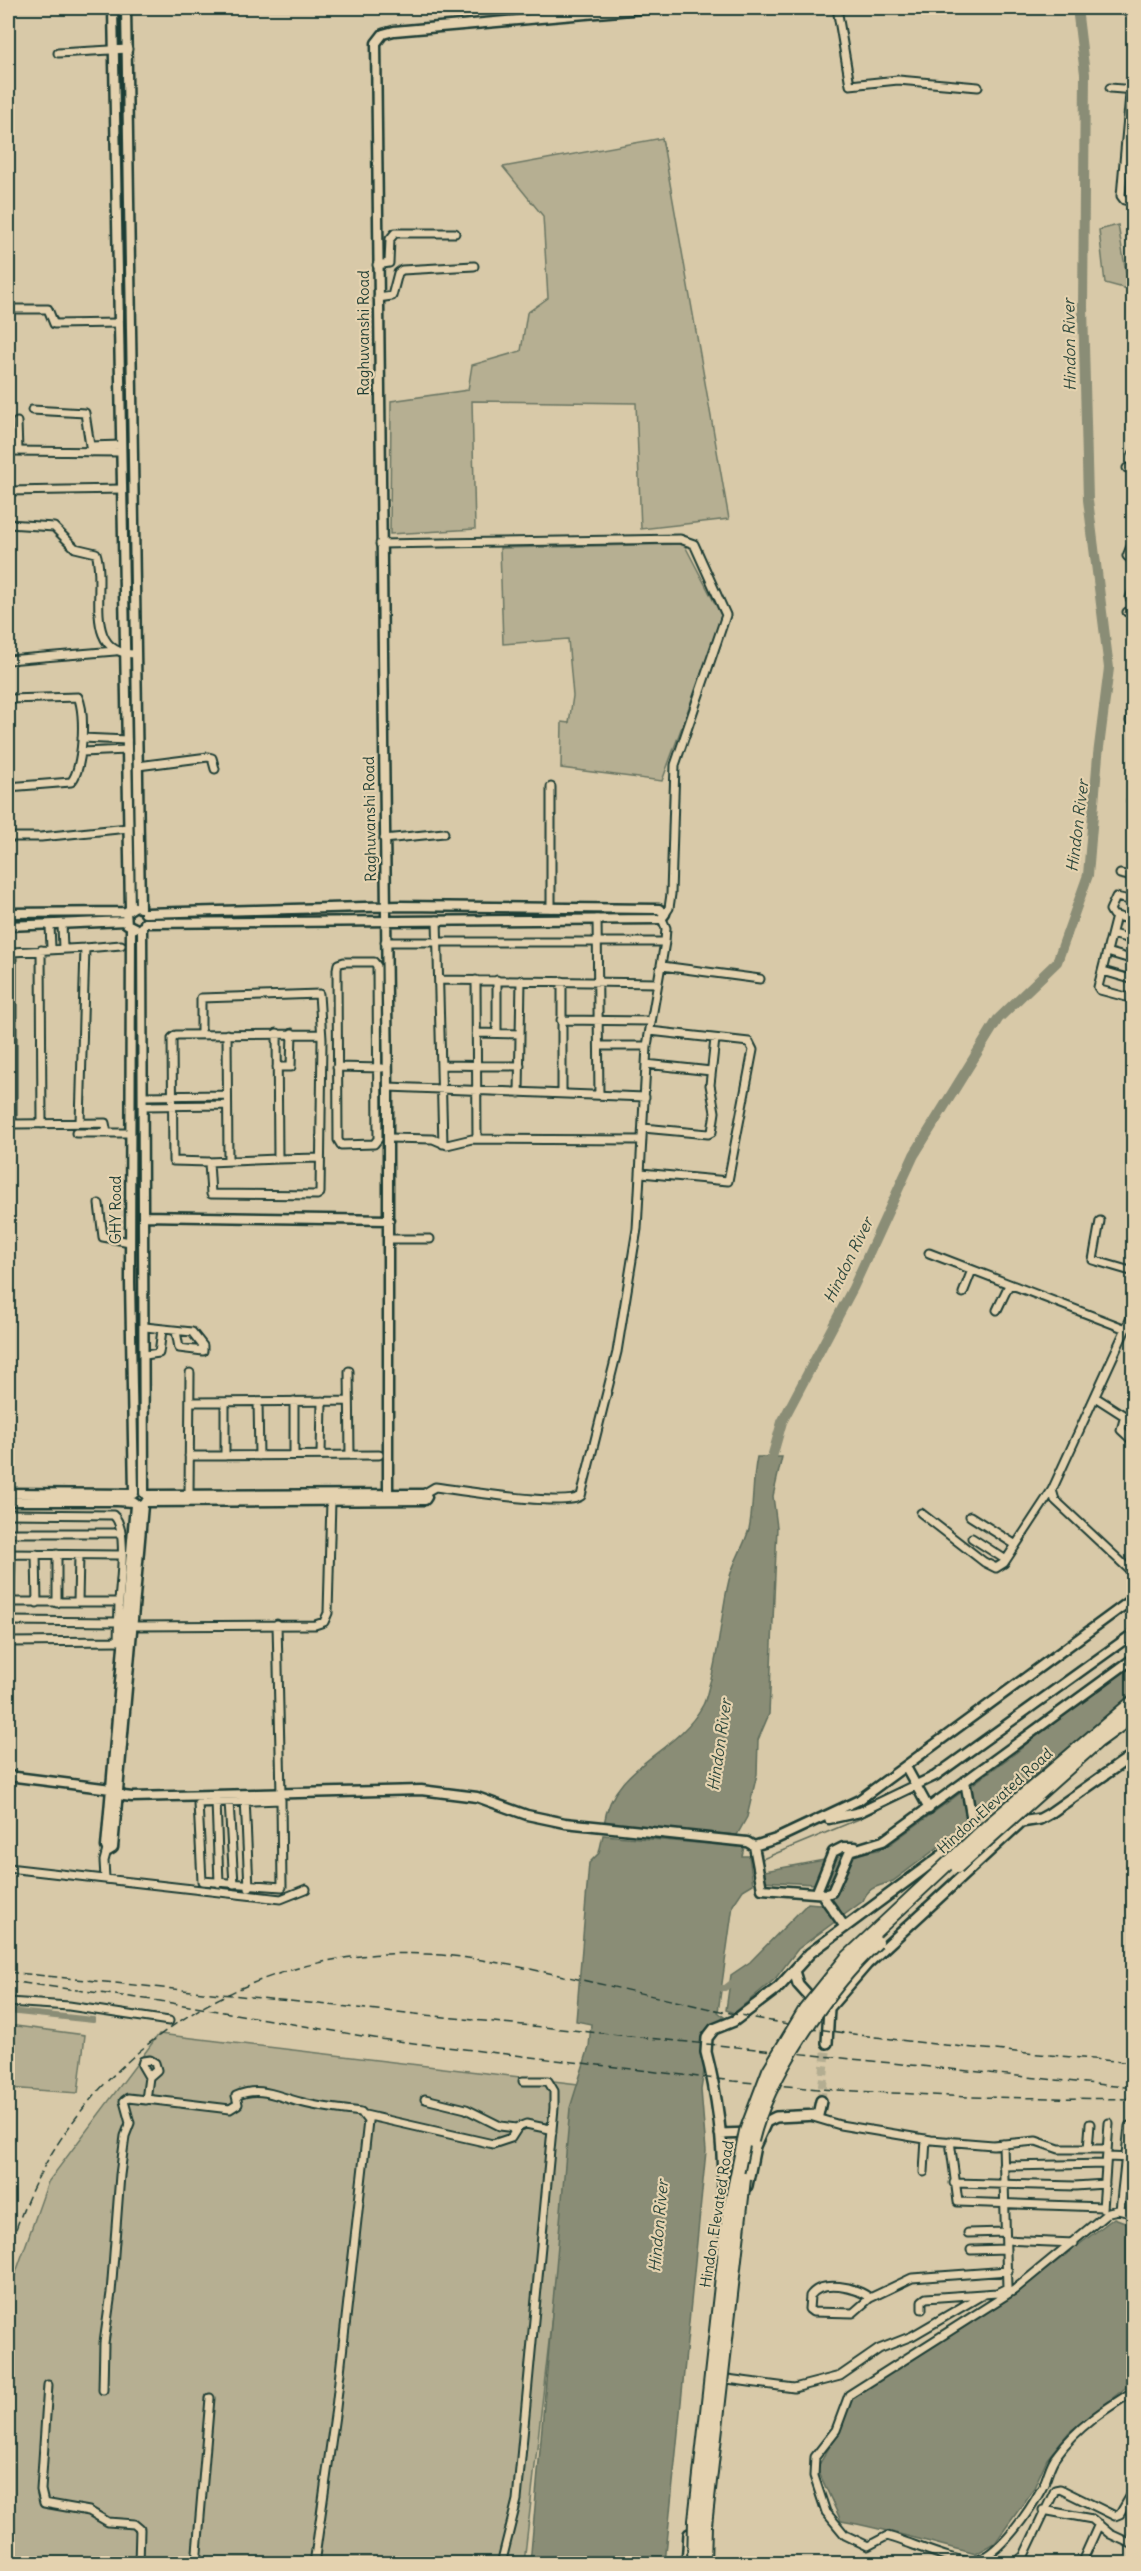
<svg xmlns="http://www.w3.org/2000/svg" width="1141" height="2571" font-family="Delius,sans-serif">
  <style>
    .green { fill: #b6af92; stroke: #6a7663; stroke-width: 1.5 }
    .water { fill: #8a8d76; stroke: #5f6d5c; stroke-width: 1.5 }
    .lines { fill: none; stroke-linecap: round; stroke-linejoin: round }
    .stream { stroke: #5f6d5c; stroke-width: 1.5 }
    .canal { stroke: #8a8d76; stroke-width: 6 }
    .river { stroke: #8a8d76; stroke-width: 10 }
    .secondary-tunnel { stroke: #b3ad91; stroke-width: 9; stroke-dasharray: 9 4.5; stroke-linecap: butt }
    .minor-casing { stroke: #1f3d34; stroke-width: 11 }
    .tertiary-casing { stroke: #1f3d34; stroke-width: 13 }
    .secondary-casing { stroke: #1f3d34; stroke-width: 14 }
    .minor { stroke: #e4d2af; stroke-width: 7 }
    .tertiary { stroke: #e4d2af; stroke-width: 8 }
    .secondary { stroke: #e4d2af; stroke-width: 9 }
    .rail { stroke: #1f3d34; stroke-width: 1.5; stroke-dasharray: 9 4.5; stroke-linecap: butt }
    .motorway-bridge-casing { stroke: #1f3d34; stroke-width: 16; stroke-linecap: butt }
    .motorway-bridge { stroke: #e4d2af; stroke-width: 12 }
    .labels { text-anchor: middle; stroke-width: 4.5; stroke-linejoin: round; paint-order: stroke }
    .street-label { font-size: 15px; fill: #1f3d34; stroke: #e4d2af }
    .water-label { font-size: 16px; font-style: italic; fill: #2f493e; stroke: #e4d2af }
  </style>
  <rect width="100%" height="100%" fill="#d8c9a8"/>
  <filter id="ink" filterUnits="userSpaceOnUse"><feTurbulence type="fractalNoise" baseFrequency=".0167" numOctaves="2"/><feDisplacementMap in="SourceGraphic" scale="12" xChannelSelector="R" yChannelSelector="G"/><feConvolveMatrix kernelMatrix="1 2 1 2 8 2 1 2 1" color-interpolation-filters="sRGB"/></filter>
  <g filter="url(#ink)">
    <!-- green -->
    <path class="green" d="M662,138L729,519L641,529L636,403L472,401L475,529L390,534L391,401L468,390L472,365L521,351L527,313L548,298L543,216L503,167Z
      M1118,225L1126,272L1133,278L1131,290L1105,283L1099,230Z
      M684,544L722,617L662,781L561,768L562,722L569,723L573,696L568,639L503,644L500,548Z
      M8,2025L85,2035L78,2093L8,2088Z
      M159,2034L578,2084L524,2563L8,2564V2295L48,2182Z"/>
    <!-- water -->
    <path class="water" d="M757,1457H782L773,1496L777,1527L769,1714L758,1740L757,1774L747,1817L737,1835L604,1824C613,1764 676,1755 703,1705C707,1698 708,1687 711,1679C720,1646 721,1613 729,1580C733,1562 744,1547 749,1529C754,1506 752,1481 757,1457Z
      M1133,1660V1701L893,1881C879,1887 869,1885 863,1901L798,1949L775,1979L734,2013L726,2010L731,1975L750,1962L808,1903L819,1904L836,1893L833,1885L761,1881L759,1872L878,1850L890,1844L1017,1752L1084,1695Z
      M603,1835L744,1847L742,1856H749L753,1884L743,1890L733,1905L718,2012L724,2017L707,2030L700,2054L705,2064L701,2090L706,2151L665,2563L530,2564L570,2108L589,2047L591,2024L576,2021L589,1863L599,1853Z
      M1114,2218L1133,2225V2382L1069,2432L1047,2459L1033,2490L995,2543L976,2554C931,2543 887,2529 841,2521L817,2468L839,2431L851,2398L1005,2301Z"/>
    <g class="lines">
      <!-- stream -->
      <path class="stream" d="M921,1788L944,1777L1058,1693
        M760,1860L859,1819L914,1791"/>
      <!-- canal -->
      <path class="canal" d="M714,1988H725L734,1981
        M8,2011L93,2020"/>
      <!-- river -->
      <path class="river" d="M769,1468L782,1422L853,1288L914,1155L998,1019L1057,962L1088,875L1098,755L1109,668L1088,500L1083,307L1085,74L1077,8"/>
      <!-- secondary-tunnel -->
      <path class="secondary-tunnel" d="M821,2101L827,2043"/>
      <defs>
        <path id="minor" d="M837,8L850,85L898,80L978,87
          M1124,8L1128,13L1134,15
          M1134,49L1121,196L1124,200L1134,201
          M58,53L128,49
          M1110,88L1134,90
          M377,265L389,263L390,239L395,233H455
          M378,298L392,296L398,273L402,270L474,266
          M8,309H48L54,324L119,323
          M32,410L85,413L91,452
          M17,422L18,451
          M90,446L121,445
          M8,451L121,452
          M1133,454L1134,453
          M1127,468L1134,470
          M8,491L122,489
          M8,524L54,527L75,548L96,553C107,585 80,655 136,654
          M1134,539L1127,556L1134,562
          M380,544L680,539L694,544L726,615L675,765L671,894L669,908L665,914
          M1130,598L1134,588
          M1127,612L1134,614
          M8,660L115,651
          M1133,698L1134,699
          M8,699L78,697C86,713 83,770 71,782L8,787
          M1130,721L1134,722
          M82,738L127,740
          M82,752L127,750
          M138,766L208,757L212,758L215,769
          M551,787V908
          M1131,801H1134
          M8,837H41L128,828
          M384,839L444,833
          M1120,874L1134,877
          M1134,901L1116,897L1110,910L1113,915L1134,921
          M1116,916L1098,987L1100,990L1134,999
          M597,919L599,1095
          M437,920L443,1144
          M62,925L63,948
          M50,926L51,948
          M1112,934L1134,940
          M385,942H665
          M85,948L121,945
          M41,950L42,1124
          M1107,952L1134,960
          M344,962H374L377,966L378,1139L374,1144L341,1145L338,1140L337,969L338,964Z
          M662,966L760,979
          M1103,971L1134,980
          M439,980L658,983
          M476,980L477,1139
          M497,980V1033
          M562,981V1094
          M561,1020L651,1021
          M277,1033L278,1159L320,1158
          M477,1033L520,1034
          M201,1034V998L319,994L322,1039L320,1193L317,1195L211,1194L209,1162L173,1161L172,1038L176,1035L320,1034
          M227,1034L228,1161
          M600,1046H647
          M646,1064L711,1071
          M441,1065L520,1066
          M277,1067H291L292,1033
          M337,1067L382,1068
          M388,1087L645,1097
          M519,1093L521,980
          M143,1096L227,1095
          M143,1106L227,1105
          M80,1123L85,948L12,952V1123L15,1124L105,1123L107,1133
          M643,1128L708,1134L712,1132L715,1112L710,1085L715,1039
          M76,1133H130
          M1131,1133L1134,1134
          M389,1138L433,1139L447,1145L472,1139L642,1140
          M208,1162L278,1159
          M641,1173L728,1181L753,1050L749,1042L650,1031
          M99,1204L103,1237L130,1242
          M1100,1221L1093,1260L1134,1272
          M389,1239H430
          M929,1253L1126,1329
          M963,1293L972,1270
          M997,1310L1009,1285
          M1134,1311L1052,1490L1055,1500L1134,1574
          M145,1327L192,1332L203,1346V1351L179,1348L176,1331
          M145,1355L159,1353L162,1330
          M349,1371L350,1455
          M1095,1397L1134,1422
          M190,1402L349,1401
          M225,1402V1456
          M258,1402L259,1456
          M1125,1416L1121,1430L1134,1442
          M294,1455V1401
          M321,1455L322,1401
          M189,1456L379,1455
          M189,1494L190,1373
          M423,1494L435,1487C459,1490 566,1508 581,1496L617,1352L637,1229L647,1046L665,942L666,928L662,919
          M921,1513L984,1562L996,1568L1004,1563L1052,1490
          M8,1514L113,1515C129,1527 120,1583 119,1602H8
          M970,1516L1016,1545
          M8,1533H121
          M972,1538L1006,1560
          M8,1554L121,1555
          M36,1554L37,1603
          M10,1602L11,1554
          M78,1602L79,1555
          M57,1603V1554
          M8,1621L118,1622
          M277,1624L281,1794
          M132,1626L315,1625L324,1622L328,1613L331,1500
          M8,1642L118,1641L119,1602
          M245,1797L249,1888
          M281,1800L282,1887L202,1881L198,1803Z
          M216,1801L219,1883
          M229,1802L234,1884
          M8,1868L281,1899L306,1889
          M105,1878L104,1861L107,1850
          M8,2002L69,2006L169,2021
          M146,2099L230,2109L238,2104L236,2096C260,2085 278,2097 300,2102C320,2108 341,2109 361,2112L368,2121L336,2408L314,2564
          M425,2099L466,2109L500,2126L516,2128L526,2124L550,2129L552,2132
          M365,2115L493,2144L511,2138L518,2127
          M813,2117L840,2125L931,2140L993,2145L1036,2141L1059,2149H1107
          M950,2141L958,2202L1103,2207
          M1088,2149L1090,2124
          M1107,2157L1134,2158
          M1003,2166L1106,2164
          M924,2172L926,2139
          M954,2183L1075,2186L1105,2184
          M1103,2209L1109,2123
          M1120,2210L1129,2126
          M1134,2214L1118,2210L1109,2212L1014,2290L849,2395L836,2430L815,2457L814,2476L826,2512L845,2535L868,2546L887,2536C907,2541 957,2564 975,2561C1000,2556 1030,2510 1042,2488C1048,2478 1049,2464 1057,2455C1077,2427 1105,2409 1134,2391
          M968,2233L1005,2232
          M1006,2240L1074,2243
          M971,2250L1006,2249
          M870,2298C857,2287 821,2279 810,2296L809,2309L813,2312L853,2313L870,2298L912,2278L1008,2271
          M922,2309V2301L926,2298L997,2293L1007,2288L1003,2144
          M720,2378L794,2388L840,2376L879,2349L912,2336L984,2294
          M48,2385L41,2490L44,2503L89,2511L108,2522L134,2524L140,2529L139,2564
          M103,2390L104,2343L111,2293L120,2175L125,2136L130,2123L124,2101L128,2098L146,2100L149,2077L142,2065L143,2061L150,2060L155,2063L157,2070L149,2077
          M1043,2510L1092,2519L1110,2534L1134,2545
          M1131,2514L1134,2515
          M1021,2558L1035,2564
          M196,2564L210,2398
          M499,2564L502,2560L517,2500L554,2108V2091L548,2081H523
          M1020,2564L1055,2490L1060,2489L1115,2516L1120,2514L1134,2490
          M1081,2564L1099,2524"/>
        <path id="tertiary" d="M113,8L130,908
          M126,8L140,908
          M126,912L127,924L135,928
          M8,913L126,912L134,907
          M145,923L661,919L665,914L659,909L400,906L145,913
          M8,926L126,921
          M131,927L130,1282L134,1493
          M142,927L144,1493
          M144,1216L389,1220
          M8,1493L133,1494
          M388,1494V1087L376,43L383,34L394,31L654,8
          M146,1495L417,1494H425L427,1497L425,1500L146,1502
          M8,1501H117L133,1502L139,1506
          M135,1505L106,1847L108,1851L113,1848L143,1505
          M906,1767L929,1809
          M8,1776L111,1789L124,1796L132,1797L421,1790L477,1797L527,1815L565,1823L747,1842L754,1846L762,1889L827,1894L832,1892L850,1851L883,1841L1134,1658
          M965,1781L974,1832
          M829,1819L860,1812L935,1776L1134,1633
          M754,1846L776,1839L859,1800L1134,1598
          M845,1927L818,1889L833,1852L843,1847H855"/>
        <path id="secondary" d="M794,1971L798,1984L815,2003
          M829,2008L867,1964L1021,1822L1040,1819L1049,1814L1134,1754
          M827,2043L829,2008
          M720,2134L751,2133
          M747,2186L755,2146L766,2122L776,2117L818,2115L821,2101
          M721,2231C726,2171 721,2110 706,2052L707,2038L714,2029L734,2021L779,1987L810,1953L972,1833
          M687,2564L689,2534"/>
      </defs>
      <!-- minor casing -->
      <use href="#minor" class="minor-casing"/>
      <!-- tertiary casing -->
      <use href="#tertiary" class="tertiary-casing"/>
      <!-- secondary casing -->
      <use href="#secondary" class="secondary-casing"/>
      <!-- minor -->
      <use href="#minor" class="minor"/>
      <!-- tertiary -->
      <use href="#tertiary" class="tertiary"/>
      <!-- secondary -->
      <use href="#secondary" class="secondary"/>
      <!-- rail -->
      <path class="rail" d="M8,1972L1134,2088
        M8,1981L160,2001L380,2039L733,2081L818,2089L969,2097L1134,2099
        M8,2255C58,2071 236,1944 426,1954C471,1956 515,1966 559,1975C630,1990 700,2008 771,2021C891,2043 1013,2051 1134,2063"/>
      <defs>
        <path id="motorway-bridge" d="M957,1867L1097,1742L1134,1715
          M752,2141C767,2077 828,1988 877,1942
          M694,2564L695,2520L729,2213L746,2131L769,2070L805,2010L846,1959L990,1824L1134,1701
          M704,2564L705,2525L744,2179"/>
      </defs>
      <!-- motorway-bridge casing -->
      <use href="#motorway-bridge" class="motorway-bridge-casing"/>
      <!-- motorway-bridge -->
      <use href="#motorway-bridge" class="motorway-bridge"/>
    </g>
  </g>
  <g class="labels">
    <!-- street labels -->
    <g class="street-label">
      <text transform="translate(364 333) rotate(-90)" y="5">Raghuvanshi Road</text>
      <text transform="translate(370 819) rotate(-91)" y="5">Raghuvanshi Road</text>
      <text transform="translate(116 1210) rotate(-90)" y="5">GHY Road</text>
      <text transform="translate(995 1801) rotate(-42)" y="5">Hindon Elevated Road</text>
      <text transform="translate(717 2214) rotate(-81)" y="5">Hindon Elevated Road</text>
    </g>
    <!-- water labels -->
    <g class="water-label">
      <text transform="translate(1069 345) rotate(-91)" y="6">Hindon River</text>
      <text transform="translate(1077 826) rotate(-83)" y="6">Hindon River</text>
      <text transform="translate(848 1260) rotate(-64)" y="6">Hindon River</text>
      <text transform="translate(719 1745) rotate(-82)" y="6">Hindon River</text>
      <text transform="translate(658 2226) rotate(-85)" y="6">Hindon River</text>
    </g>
  </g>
  <!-- margin -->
  <rect width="1141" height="2571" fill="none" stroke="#e4d2af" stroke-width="30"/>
  <rect x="15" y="15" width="1111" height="2541" fill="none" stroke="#1f3d34" stroke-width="2" filter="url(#ink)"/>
</svg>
